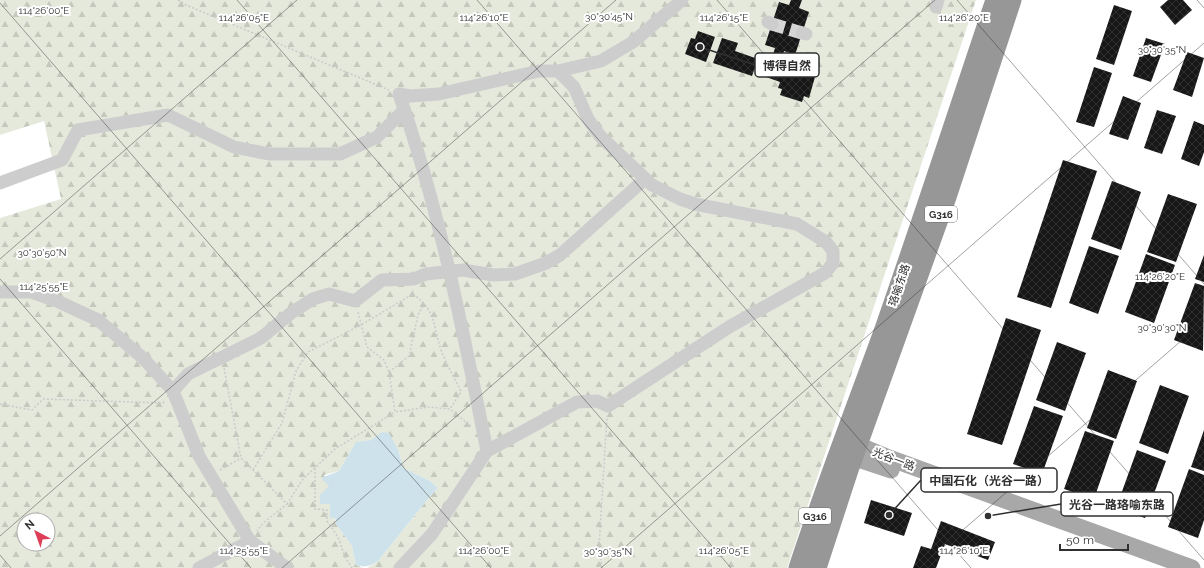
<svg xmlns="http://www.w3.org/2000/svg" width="1204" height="568" font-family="Raleway,'Noto Sans SC',sans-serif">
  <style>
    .forest { fill: url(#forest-firs); fill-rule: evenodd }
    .water { fill: #cde2eb }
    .building { fill: url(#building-cross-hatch) }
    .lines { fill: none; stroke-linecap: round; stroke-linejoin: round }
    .minor-tunnel { stroke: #d6d6d6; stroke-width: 13; stroke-dasharray: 13 6; stroke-linecap: butt }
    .path { stroke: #cacaca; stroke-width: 1.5; stroke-dasharray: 2 2; stroke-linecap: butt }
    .minor { stroke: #cdcdcd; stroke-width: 13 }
    .major { stroke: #a8a8a8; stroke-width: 17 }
    .highway { stroke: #979797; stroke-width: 19 }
    .ticks { fill: none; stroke: #303030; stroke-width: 1; stroke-opacity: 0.45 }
    .labels { text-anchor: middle; stroke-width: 4; stroke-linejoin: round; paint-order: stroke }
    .shield { fill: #fff; stroke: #6e6e6e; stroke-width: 1 }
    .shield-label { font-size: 10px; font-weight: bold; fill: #303030 }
    .street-label { font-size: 11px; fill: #303030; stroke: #fff }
    .ticks-label { font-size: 10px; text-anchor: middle; fill: #303030; stroke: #fff; stroke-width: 4; stroke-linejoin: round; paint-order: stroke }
    .leader { fill: none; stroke: #303030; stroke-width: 1.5 }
    .callout-dot { fill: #303030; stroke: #fff; stroke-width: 1.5 }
    .callout { fill: #fff; stroke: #303030; stroke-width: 1.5 }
    .callout-label { font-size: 12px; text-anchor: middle; font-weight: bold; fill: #303030 }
  </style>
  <defs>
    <pattern id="forest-firs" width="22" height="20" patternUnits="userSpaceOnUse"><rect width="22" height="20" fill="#e5e9dc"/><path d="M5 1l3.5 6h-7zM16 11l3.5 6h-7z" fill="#c5c8bd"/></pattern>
    <pattern id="building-cross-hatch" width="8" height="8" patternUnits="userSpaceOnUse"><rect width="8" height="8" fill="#171717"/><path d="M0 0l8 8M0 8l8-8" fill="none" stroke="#303030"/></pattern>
  </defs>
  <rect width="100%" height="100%" fill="#fff"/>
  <!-- forest -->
  <path class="forest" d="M0,0H976L787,568H367L378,561L431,495L438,488L430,481L403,468L399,452L383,432L371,440L356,442L339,471L324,475L329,486L330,504L336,524L352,546L356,565L363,568H0V218L61,199L44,121L0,135ZM24,520H48V544H24Z"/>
  <!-- water -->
  <path class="water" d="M382,432L389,433L399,452L403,468L430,481L438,488L431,495L378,561C370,566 366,568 356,565L352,546L336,524L335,518H330V504H320V495L329,486L321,478L339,471L356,442L371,440Z"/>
  <!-- building -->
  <path class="building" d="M791,0H802L799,8L809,12L795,55L784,51L778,72L782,74L784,68L788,69L790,63L812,70L810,76L815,77L809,98L804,96L802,102L780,95L782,89L778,88L780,82L766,77L775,48L765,45L779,2L789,5Z
    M1168,0H1183L1192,10L1175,25L1160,7Z
    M1114,5L1132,11L1114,65L1096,59Z
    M698,31L715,37L706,62L685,54L691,38L695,39Z
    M722,38L738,43L735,51L758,59L752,76L713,63Z
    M1146,38L1165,44L1151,82L1133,76Z
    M1187,52L1204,58L1192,97L1173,90Z
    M1094,67L1112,73L1094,127L1076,122Z
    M1123,96L1141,103L1128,140L1109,134Z
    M1157,110L1176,116L1162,154L1144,148Z
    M1194,121L1204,125V152L1199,166L1181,159Z
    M1063,160L1097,171L1051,308L1017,297Z
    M1112,181L1141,192L1121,250L1091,239Z
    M1168,194L1197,204L1176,262L1147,252Z
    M1089,246L1119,256L1098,314L1069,303Z
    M1146,254L1175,265L1154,323L1125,312Z
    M1204,255V282L1195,279Z
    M1195,283L1204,286L1203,351L1174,340Z
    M1006,318L1041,330L1002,445L967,434Z
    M1057,342L1086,353L1065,411L1036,400Z
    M1108,370L1137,381L1116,439L1087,428Z
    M1160,385L1189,396L1168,454L1139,443Z
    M1034,406L1063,416L1042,474L1013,464Z
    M1204,430V471L1191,467Z
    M1085,431L1114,441L1094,499L1064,489Z
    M1137,450L1166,461L1145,518L1116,508Z
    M1189,469L1204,475V520L1198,538L1168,527Z
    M871,500L912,513L904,536L864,523Z
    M941,521L995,542L988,560L945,544L936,568H913L921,546L931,549Z"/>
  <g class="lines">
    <!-- minor-tunnel -->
    <path class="minor-tunnel" d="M772,24L802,33"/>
    <!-- path -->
    <path class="path" d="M178,0L186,5L389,90
      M413,294C437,312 432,323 441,350C446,364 455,378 461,392L450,409
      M358,312L367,347L384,360L389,372L395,412L428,407L450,409L471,426
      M224,368L241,458L287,504L263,523L257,531
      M389,372L409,356L418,315L424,304
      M0,404L32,410L43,399L163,403L165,400
      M315,468V509L327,510V521L338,537L345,557L352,568
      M220,470L241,458
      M253,470L282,423L296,371L308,352L361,325L413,294V289
      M287,504L303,479L335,449L395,412
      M602,568L599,548L607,416"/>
    <!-- minor -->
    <path class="minor" d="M936,7L938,0
      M768,22L772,24
      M802,33L806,34
      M0,183L62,160L78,130L168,115L234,147L269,154H340L377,137L404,110
      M0,292H31L59,302L98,320L143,358L173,391L199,456L250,541L287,568
      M173,391L188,374L261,338L291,313L313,299L329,294L355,301L382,280L414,279L426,274L463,270L493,275L515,274L546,263L560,255L645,179
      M487,451L577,402L597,401L608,406L729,327L825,273L833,263V251L826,242L797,224L695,204L680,199L652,185L600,136L588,119L574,87L558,71
      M199,568L250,541
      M400,568L432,534L487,451C463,331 440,211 399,94L410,96L439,94L539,71H558L601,61L633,42L682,0"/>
    <!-- major -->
    <path class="major" d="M846,440L889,458L1192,568
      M840,453L891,470"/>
    <!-- highway -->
    <path class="highway" d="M798,568C824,488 855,409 884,329C922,220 958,110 995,0
      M817,568L849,470L947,197L1012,0"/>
  </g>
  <!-- ticks -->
  <path class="ticks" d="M237,0L731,568M477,0L971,568M717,0L1204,560M957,0L1204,284M1197,0L1204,8M0,3L491,568M0,259L297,0M0,279L251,568M0,536L616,0M0,555L11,568M282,568L935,0M601,568L1204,43M919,568L1204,321"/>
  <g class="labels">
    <!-- shield labels -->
    <g class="shield">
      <rect x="925" y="206" width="32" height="16" rx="3"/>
      <rect x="799" y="508" width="32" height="16" rx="3"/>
    </g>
    <g class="shield-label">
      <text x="941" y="218">G316</text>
      <text x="815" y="520">G316</text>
    </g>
    <!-- street labels -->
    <g class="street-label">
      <text transform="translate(899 285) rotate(-71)" y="4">珞喻东路</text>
      <text transform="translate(894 459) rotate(21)" y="4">光谷一路</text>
    </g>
  </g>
  <g class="ticks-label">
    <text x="44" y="14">114°26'00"E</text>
    <text x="609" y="20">30°30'45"N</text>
    <text x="244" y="21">114°26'05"E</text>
    <text x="484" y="21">114°26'10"E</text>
    <text x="724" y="21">114°26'15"E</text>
    <text x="964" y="21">114°26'20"E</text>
    <text x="1162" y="53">30°30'35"N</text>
    <text x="42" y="256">30°30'50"N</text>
    <text x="1160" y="280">114°26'20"E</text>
    <text x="44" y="290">114°25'55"E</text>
    <text x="1162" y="331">30°30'30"N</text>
    <text x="244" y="554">114°25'55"E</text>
    <text x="484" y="554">114°26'00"E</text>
    <text x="724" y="554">114°26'05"E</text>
    <text x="964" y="554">114°26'10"E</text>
    <text x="608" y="555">30°30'35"N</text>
  </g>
  <!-- callouts -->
  <path class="leader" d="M700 47L755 65M889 515L921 480M988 516L1061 504"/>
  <g class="callout-dot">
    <circle cx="700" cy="47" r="4"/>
    <circle cx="889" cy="515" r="4"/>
    <circle cx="988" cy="516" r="4"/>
  </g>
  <g class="callout">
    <rect x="755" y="53" width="64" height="24" rx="4"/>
    <rect x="921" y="468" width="136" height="24" rx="4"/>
    <rect x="1061" y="492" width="112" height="24" rx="4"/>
  </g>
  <g class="callout-label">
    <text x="787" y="70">博得自然</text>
    <text x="989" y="485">中国石化（光谷一路）</text>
    <text x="1117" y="509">光谷一路珞喻东路</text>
  </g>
  <!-- north arrow -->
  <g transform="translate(36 532) rotate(319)"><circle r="19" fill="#ffffff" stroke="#acacac"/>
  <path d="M0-3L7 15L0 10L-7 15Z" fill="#dd3d56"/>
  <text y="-6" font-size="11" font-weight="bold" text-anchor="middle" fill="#303030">N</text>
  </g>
  <!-- scale -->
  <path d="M1060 544v6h68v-6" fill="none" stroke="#303030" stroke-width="2"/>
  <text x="1066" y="544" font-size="12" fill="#303030" stroke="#ffffff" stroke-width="3" paint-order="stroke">50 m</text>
</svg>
